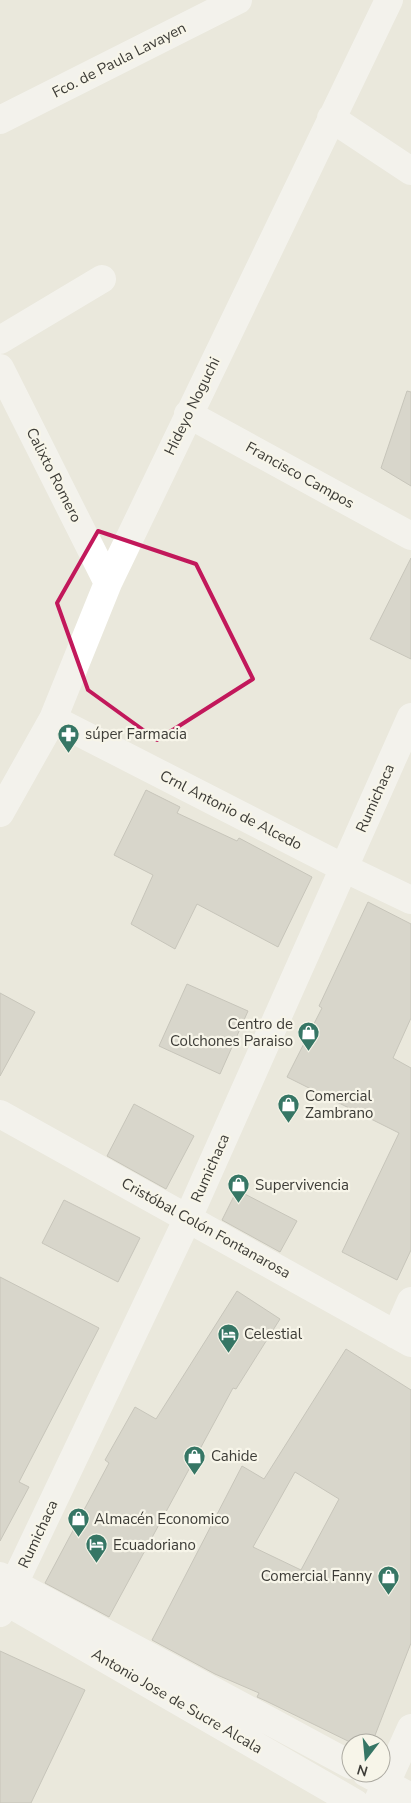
<svg xmlns="http://www.w3.org/2000/svg" width="411" height="1803" font-family="'Nunito Sans',sans-serif">
  <style>
    .building { fill: #c4c1b6; stroke: #9d9b90; fill-rule: evenodd }
    .lines { fill: none; stroke-linecap: round; stroke-linejoin: round }
    .minor { stroke: #fff; stroke-width: 28 }
    .marked { fill: none; stroke: #c2185b; stroke-width: 4; stroke-linejoin: round }
    .labels { text-anchor: middle; stroke-width: 4.5; stroke-linejoin: round; paint-order: stroke }
    .street-label { font-size: 15px; fill: #3d3c37; stroke: #f7f5e9 }
    .poi-label { font-size: 15px; fill: #3d3c37; stroke: #f7f5e9; text-anchor: start }
  </style>
  <rect width="100%" height="100%" fill="#eae8dc"/>
  <!-- building -->
  <path class="building" d="M407,391L411,392V486L381,468Z
    M411,558V659L370,639Z
    M146,790L180,807L177,813L237,841L239,838L312,877L278,947L197,904L175,949L131,924L153,875L114,855Z
    M368,902L411,924V1018L393,1058L411,1068V1250L397,1280L342,1252L399,1133L287,1077L322,1008L319,1006Z
    M187,984L248,1011L220,1074L159,1046Z
    M0,993L35,1012L0,1076Z
    M134,1104L194,1136L166,1189L107,1156Z
    M237,1190L297,1221L280,1252L222,1220Z
    M64,1200L140,1238L118,1282L42,1243Z
    M0,1277L99,1328L19,1482L29,1487L0,1541Z
    M237,1291L280,1319L236,1389L233,1388L109,1617L45,1583L109,1463L105,1460L135,1407L156,1419Z
    M346,1349L411,1390V1643L372,1743H352L266,1701L257,1697L259,1693L215,1674L152,1640L242,1466L264,1479ZM295,1472L339,1499L301,1570L253,1547Z
    M0,1651L85,1690L31,1803H0Z"/>
  <g class="lines">
    <!-- minor -->
    <path class="minor" d="M331,118L411,171
      M0,120L238,0
      M0,340L102,279
      M0,368L108,583
      M188,414L411,536
      M53,719L344,868L411,900
      M0,813L53,719L108,583L389,0
      M0,1114L411,1343
      M396,1335L411,1301
      M0,1576L351,1765
      M0,1598L355,1803
      M0,1613L188,1218L411,717
      M366,1773L411,1797
      M377,1803L411,1728"/>
  </g>
  <!-- marked area -->
  <path d="M0 0H411V1803H0ZM98,531L196,564L253,679L157,740L88,690L57,603Z" fill="#eae8dc" fill-opacity=".55" fill-rule="evenodd"/>
  <path class="marked" d="M98,531L196,564L253,679L157,740L88,690L57,603Z"/>
  <!-- icons -->
  <defs>
    <symbol id="pharmacy-pin" viewBox="-11 -11 22 30"><path d="M0 17L-7.5 6A9.5 9.5 0 1 1 7.5 6Z" fill="#367665" stroke="#f7f5e9"/><path d="M-2-6h4v4h4v4h-4v4h-4v-4h-4v-4h4Z" fill="#fff"/></symbol>
    <symbol id="shop-pin" viewBox="-11 -11 22 30"><path d="M0 17L-7.5 6A9.5 9.5 0 1 1 7.5 6Z" fill="#367665" stroke="#f7f5e9"/><path d="M-5-2.5h2.3a2.7 3.5 0 0 1 5.4 0H5L5.5 6h-11ZM-1.5-2.5h3a1.5 2.3 0 0 0-3 0Z" fill="#fff"/></symbol>
    <symbol id="hotel-pin" viewBox="-11 -11 22 30"><path d="M0 17L-7.5 6A9.5 9.5 0 1 1 7.5 6Z" fill="#367665" stroke="#f7f5e9"/><path d="M-6-4.5h1.5V1H6V5H4.5V3h-9V5H-6ZM-4 0a1.8 1.8 0 1 1 3.6 0ZM.5 0V-2.5h3Q6-2.5 6 0Z" fill="#fff"/></symbol>
  </defs>
  <g fill-rule="evenodd">
    <use href="#pharmacy-pin" x="56" y="722" width="25" height="34"/>
    <use href="#shop-pin" x="296" y="1020" width="25" height="34"/>
    <use href="#shop-pin" x="276" y="1092" width="25" height="34"/>
    <use href="#shop-pin" x="226" y="1172" width="25" height="34"/>
    <use href="#hotel-pin" x="216" y="1322" width="25" height="34"/>
    <use href="#shop-pin" x="182" y="1444" width="25" height="34"/>
    <use href="#shop-pin" x="66" y="1506" width="25" height="34"/>
    <use href="#hotel-pin" x="84" y="1532" width="25" height="34"/>
    <use href="#shop-pin" x="376" y="1564" width="25" height="34"/>
  </g>
  <g class="labels">
    <!-- street labels -->
    <g class="street-label">
      <text transform="translate(119 60) rotate(-27)" y="5">Fco. de Paula Lavayen</text>
      <text transform="translate(192 406) rotate(-64)" y="5">Hideyo Noguchi</text>
      <text transform="translate(54 475) rotate(63)" y="5">Calixto Romero</text>
      <text transform="translate(300 475) rotate(29)" y="5">Francisco Campos</text>
      <text transform="translate(375 798) rotate(-66)" y="5">Rumichaca</text>
      <text transform="translate(231 810) rotate(27)" y="5">Crnl Antonio de Alcedo</text>
      <text transform="translate(210 1168) rotate(-66)" y="5">Rumichaca</text>
      <text transform="translate(206 1228) rotate(29)" y="5">Cristóbal Colón Fontanarosa</text>
      <text transform="translate(38 1534) rotate(-65)" y="5">Rumichaca</text>
      <text transform="translate(177 1701) rotate(30)" y="5">Antonio Jose de Sucre Alcala</text>
    </g>
    <!-- poi labels -->
    <g class="poi-label">
      <text x="85" y="739">súper Farmacia</text>
      <text x="293" y="1029" text-anchor="end">Centro de<tspan x="293" dy="17">Colchones Paraiso</tspan></text>
      <text x="305" y="1101">Comercial<tspan x="305" dy="17">Zambrano</tspan></text>
      <text x="255" y="1190">Supervivencia</text>
      <text x="244" y="1339">Celestial</text>
      <text x="211" y="1461">Cahide</text>
      <text x="94" y="1524">Almacén Economico</text>
      <text x="113" y="1550">Ecuadoriano</text>
      <text x="372" y="1581" text-anchor="end">Comercial Fanny</text>
    </g>
  </g>
  <!-- north arrow -->
  <g transform="translate(366 1758) rotate(196)"><circle r="24" fill="#f7f5e9" stroke="#adaba2"/>
  <path d="M0-4L9 19L0 12L-9 19Z" fill="#367665"/>
  <text y="-8" font-size="14" font-weight="bold" text-anchor="middle" fill="#3d3c37">N</text>
  </g>
</svg>
